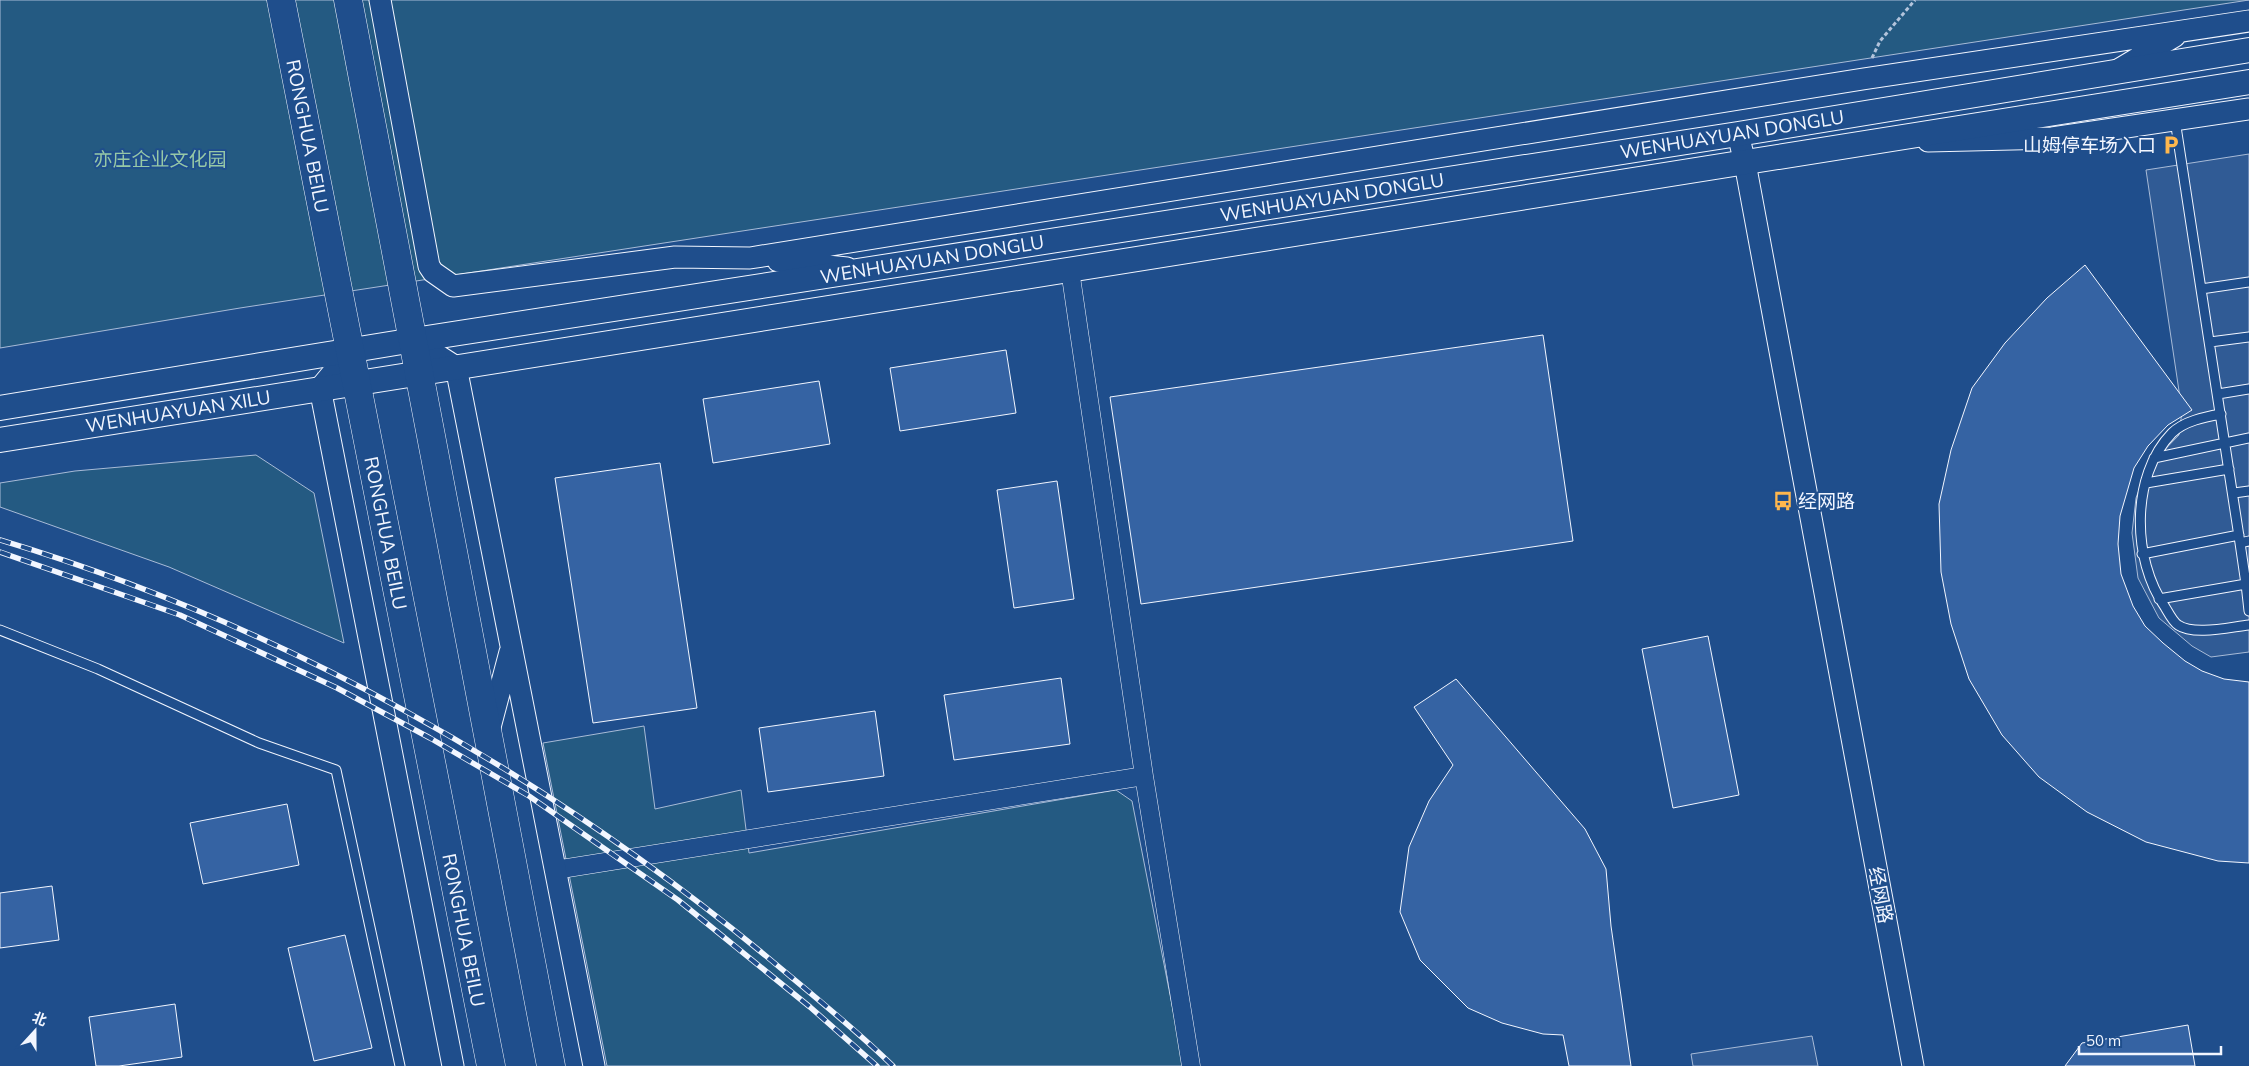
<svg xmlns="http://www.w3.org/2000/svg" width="2249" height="1066" font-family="Mulish,'Noto Sans SC',sans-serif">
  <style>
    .green { fill: #245a82; stroke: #a8bbd7 }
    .parking { fill: #305b95; stroke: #a8bbd7 }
    .building { fill: #3563a3; stroke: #f2f6ff }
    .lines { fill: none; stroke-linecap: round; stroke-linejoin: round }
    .service-casing { stroke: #f2f6ff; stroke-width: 11 }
    .minor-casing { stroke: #f2f6ff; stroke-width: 19 }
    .tertiary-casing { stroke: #f2f6ff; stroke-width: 23 }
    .secondary-casing { stroke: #f2f6ff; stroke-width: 26 }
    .primary-casing { stroke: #f2f6ff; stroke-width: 29 }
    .path { stroke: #b3c4dc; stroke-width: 3; stroke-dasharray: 4 2.5; stroke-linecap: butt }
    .service { stroke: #1f4e8c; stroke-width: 9 }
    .minor { stroke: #1f4e8c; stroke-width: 18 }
    .tertiary { stroke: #1f4e8c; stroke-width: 21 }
    .secondary { stroke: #1f4e8c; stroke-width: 24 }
    .primary { stroke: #1f4e8c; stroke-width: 28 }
    .rail-casing { stroke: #f2f6ff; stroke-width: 5.5 }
    .rail { stroke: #1f4e8c; stroke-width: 4; stroke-dasharray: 11; stroke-linecap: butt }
    .labels { text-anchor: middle; stroke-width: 4; stroke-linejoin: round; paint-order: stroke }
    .street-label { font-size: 19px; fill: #f2f6ff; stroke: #1f4e8c }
    .poi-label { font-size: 19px; fill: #f2f6ff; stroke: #1f4e8c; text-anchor: end }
    .park-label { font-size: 19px; fill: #97c8a6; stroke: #1f4e8c }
  </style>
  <rect width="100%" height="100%" fill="#1f4e8c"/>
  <!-- green -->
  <path class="green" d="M0,0H2249L240,308L0,348Z
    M256,455L314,493L344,643L169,567L0,507V483L75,471Z
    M644,726L655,809L741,790L749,853L1116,790L1132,801L1184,1066H607L543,743Z"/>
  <!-- parking -->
  <path class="parking" d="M2249,154V652L2211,657L2192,646L2159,618L2138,578L2132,533L2136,498L2147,468L2179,435L2182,411L2146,170Z
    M1812,1036L1818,1066H1693L1691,1054Z"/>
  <!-- building -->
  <path class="building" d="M2085,265L2192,410L2168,425L2148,446L2134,468L2120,516L2118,544L2121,574L2133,606L2145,626L2163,643L2185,661L2202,671L2224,679L2249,682V863L2218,861L2146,842L2087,812L2039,777L2002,735L1969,679L1951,624L1941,572L1939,504L1951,450L1972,388L2005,343L2047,298Z
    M1543,335L1573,541L1141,604L1110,397Z
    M1006,350L1016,413L900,431L890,368Z
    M819,381L830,444L713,463L703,399Z
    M660,463L697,708L593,723L555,478Z
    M1057,481L1074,599L1014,608L997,490Z
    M1708,636L1739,795L1673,808L1642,649Z
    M1061,678L1070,744L954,760L944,695Z
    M1456,679L1585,829L1606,869L1611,926L1631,1066H1569L1563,1035L1543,1034L1502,1023L1468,1008L1420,960L1400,912L1409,847L1429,801L1453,765L1414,707Z
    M875,711L884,776L768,792L759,728Z
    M287,804L299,865L203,884L190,823Z
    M52,886L59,940L0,948V893Z
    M345,935L372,1048L314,1061L288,948Z
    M175,1004L182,1057L119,1066H96L89,1017Z
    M2188,1025L2195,1066H2065L2082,1043Z"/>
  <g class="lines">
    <defs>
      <path id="service" d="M2175,120L2240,543L2249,541
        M2201,289L2249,282
        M2210,342L2249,337
        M2218,394L2249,389
        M2221,414C2205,417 2184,421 2172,433C2130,476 2132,560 2165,607C2168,612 2173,622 2178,625C2194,636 2230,627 2249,625
        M2154,458L2249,438
        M2146,483L2229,469
        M2234,493L2249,491
        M2240,543L2246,584H2249
        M2142,554L2239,535
        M2159,599L2246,584L2249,611
        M0,630L98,669L259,743L336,770L400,1066"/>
      <path id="minor" d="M1070,270L1144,776L1191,1066
        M555,870L1144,776"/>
      <path id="tertiary" d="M380,0L429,266L433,272L453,286L675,257L750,258L1863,79L2249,21
        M2118,70L2175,36
        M1738,134L1745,163L1913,1066
        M1928,141L2052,138L2249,109
        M778,261L847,268
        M414,340L456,367L594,1066
        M350,352L320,388L453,1066
        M489,731L510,652"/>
      <path id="secondary" d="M0,408L414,340L1738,134L2249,50
        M0,440L2249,82"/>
      <path id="primary" d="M281,0L491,1066
        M348,0L551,1066"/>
    </defs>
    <!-- service casing -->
    <use href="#service" class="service-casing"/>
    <!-- minor casing -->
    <use href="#minor" class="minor-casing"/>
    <!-- tertiary casing -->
    <use href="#tertiary" class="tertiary-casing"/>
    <!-- secondary casing -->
    <use href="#secondary" class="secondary-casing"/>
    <!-- primary casing -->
    <use href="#primary" class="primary-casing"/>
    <!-- path -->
    <path class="path" d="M1872,58L1880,41L1915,0"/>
    <!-- service -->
    <use href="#service" class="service"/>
    <!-- minor -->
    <use href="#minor" class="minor"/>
    <!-- tertiary -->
    <use href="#tertiary" class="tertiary"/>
    <!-- secondary -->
    <use href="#secondary" class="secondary"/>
    <!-- primary -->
    <use href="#primary" class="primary"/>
    <defs>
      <path id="rail" d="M0,540C280,624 541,771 766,956C809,992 853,1027 893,1066
        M0,552L180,615L337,688L430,738L529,796L678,900L810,1007L877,1066"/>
    </defs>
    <!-- rail casing -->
    <use href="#rail" class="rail-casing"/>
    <!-- rail -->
    <use href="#rail" class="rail"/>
  </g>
  <!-- icons -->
  <defs>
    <symbol id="parking-bare" viewBox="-9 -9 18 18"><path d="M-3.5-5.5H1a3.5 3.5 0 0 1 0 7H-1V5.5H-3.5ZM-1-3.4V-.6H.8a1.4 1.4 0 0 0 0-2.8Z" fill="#ffb74d" stroke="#1f4e8c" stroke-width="2.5" paint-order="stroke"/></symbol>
    <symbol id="bus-bare" viewBox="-9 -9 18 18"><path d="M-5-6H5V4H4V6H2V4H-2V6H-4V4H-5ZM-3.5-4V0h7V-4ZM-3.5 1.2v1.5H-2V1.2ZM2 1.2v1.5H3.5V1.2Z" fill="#ffb74d" stroke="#1f4e8c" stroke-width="2.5" paint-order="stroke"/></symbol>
  </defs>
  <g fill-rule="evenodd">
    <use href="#parking-bare" x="2157" y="131" width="28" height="28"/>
    <use href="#bus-bare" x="1769" y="487" width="28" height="28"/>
  </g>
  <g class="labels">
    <!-- street labels -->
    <g class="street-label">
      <text transform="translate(1732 134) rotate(-9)" y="7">WENHUAYUAN DONGLU</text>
      <text transform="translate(308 136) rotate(79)" y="7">RONGHUA BEILU</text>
      <text transform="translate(1332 197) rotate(-9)" y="7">WENHUAYUAN DONGLU</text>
      <text transform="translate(932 259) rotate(-9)" y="7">WENHUAYUAN DONGLU</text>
      <text transform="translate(178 411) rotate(-9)" y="7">WENHUAYUAN XILU</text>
      <text transform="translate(386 533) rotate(79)" y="7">RONGHUA BEILU</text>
      <text transform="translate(1881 895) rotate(79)" y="7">经网路</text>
      <text transform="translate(464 930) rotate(79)" y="7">RONGHUA BEILU</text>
    </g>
    <!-- poi labels -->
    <g class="poi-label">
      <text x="2156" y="152">山姆停车场入口</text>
      <text x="1798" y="508" text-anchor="start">经网路</text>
    </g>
    <!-- park labels -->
    <g class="park-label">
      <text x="160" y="166">亦庄企业文化园</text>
    </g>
  </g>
  <!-- north arrow -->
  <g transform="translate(35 1031) rotate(21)" stroke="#1f4e8c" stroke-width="4" paint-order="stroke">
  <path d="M0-4L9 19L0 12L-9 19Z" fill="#f2f6ff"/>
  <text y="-8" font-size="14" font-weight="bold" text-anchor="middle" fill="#f2f6ff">北</text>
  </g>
  <!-- scale -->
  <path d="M2079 1046v8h142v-8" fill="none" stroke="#f2f6ff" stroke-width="2.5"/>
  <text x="2086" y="1046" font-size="15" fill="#f2f6ff" stroke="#1f4e8c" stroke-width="4" paint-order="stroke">50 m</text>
</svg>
